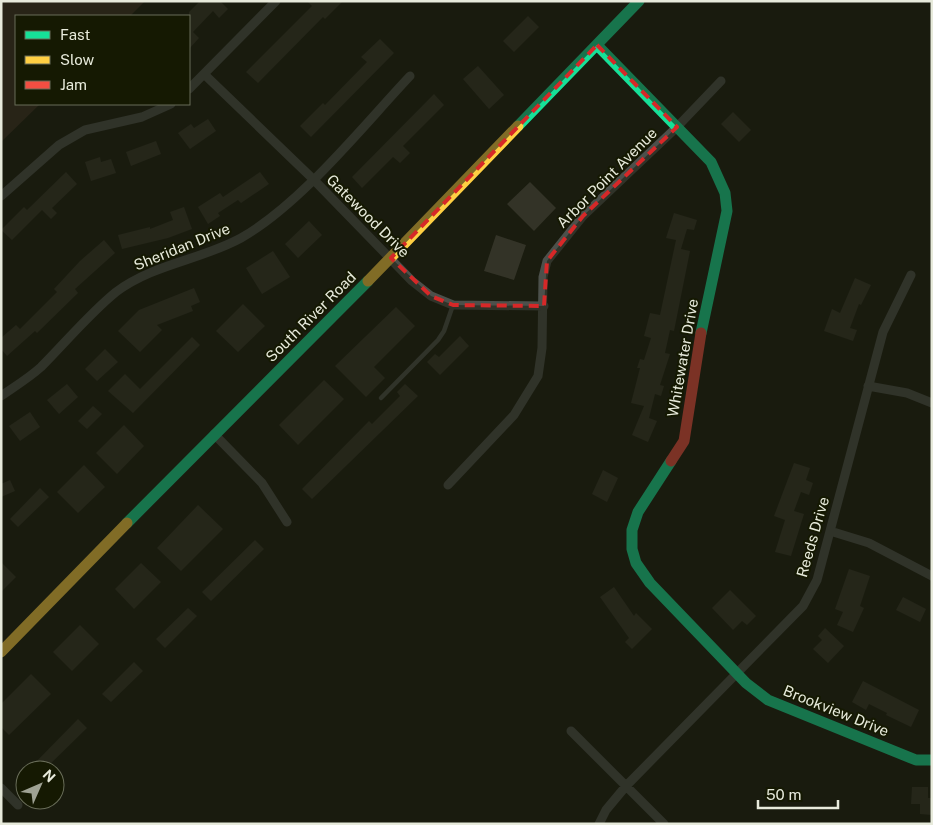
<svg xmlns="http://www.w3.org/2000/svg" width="933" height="825" font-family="'Public Sans',sans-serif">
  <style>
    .green { fill: #3b2f23 }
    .building { fill: #333327 }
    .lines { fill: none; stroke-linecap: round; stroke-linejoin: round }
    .lane { stroke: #4c504b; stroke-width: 4.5 }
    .street { stroke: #4c504b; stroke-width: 9 }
    .fast { stroke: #16e098; stroke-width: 11 }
    .slow { stroke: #ffcf43; stroke-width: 11 }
    .jam { stroke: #f24e42; stroke-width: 11 }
    .marked { fill: none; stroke: #d62828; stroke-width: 4; stroke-dasharray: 10 6; stroke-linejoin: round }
    .labels { text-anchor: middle; stroke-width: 4; stroke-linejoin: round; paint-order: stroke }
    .street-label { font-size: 15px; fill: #e7eadb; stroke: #151902 }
  </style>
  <rect width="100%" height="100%" fill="#1a1c0f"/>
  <!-- green -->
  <path class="green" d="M1,1H145L130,16H16V104H40L1,142Z"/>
  <!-- building -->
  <path class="building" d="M200,1H220L228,9L219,18L213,11L193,32L199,38L189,49V12Z
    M307,1H343L325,19L323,17L258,83L246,72L312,6Z
    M528,16L539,27L514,52L503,41Z
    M380,39L394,53L311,137L300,126L323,103L325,105L367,62L361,57Z
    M478,66L504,95L489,109L463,79Z
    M434,94L444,105L403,146L410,153L400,163L393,157L362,188L352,177Z
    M733,112L751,130L739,142L721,124Z
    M208,119L216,131L190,149L178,133L191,124L194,128Z
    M156,141L161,154L131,166L126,152Z
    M100,157L101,162L111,159L116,173L91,181L85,162Z
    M66,172L77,184L52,208L57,213L51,219L42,210L12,240L1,230L24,207L27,210Z
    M260,172L269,184L241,203L238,200L218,213L220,216L208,224L198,207L220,193L223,197Z
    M530,182L556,208L534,231L507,204Z
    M184,207L192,229L168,238L122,249L118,235L150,227V229L173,220L170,212Z
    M674,213L697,220L694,230L687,229L681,249L690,251L674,331L670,330L665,353L670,354L660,385L664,386L661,396L655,394L649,418L657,421L648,442L632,435L644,406L631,403L640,368H637L640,359L644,360L651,338L644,336L650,313L660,315L676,240L666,238Z
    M309,221L322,235L298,258L285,244Z
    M496,235L526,245L514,280L484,271Z
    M104,240L115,253L75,289L78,293L37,333L35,331L7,356L1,349V338L16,325L20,329L57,292L54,289L80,261Z
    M273,251L290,277L262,294L246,268Z
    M855,278L871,285L861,305L859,304L850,328L857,330L853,341L824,331L832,309L840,313Z
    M194,288L200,302L191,306L193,311L157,325L162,330L140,352L118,331L139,310Z
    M243,304L265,326L238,352L216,331Z
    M396,307L415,326L374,367L385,378L366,397L335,366Z
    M460,336L469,346L440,375L427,362L435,354L439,357Z
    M192,337L200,345L133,413L108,391L125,374L140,389Z
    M105,349L118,362L97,381L85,369Z
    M324,380L344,399L298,445L279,425Z
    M67,384L78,397L59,414L47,400Z
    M405,384L418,396L312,499L302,489L369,421L372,424L400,396L397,392Z
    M93,406L102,414L87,429L78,421Z
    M30,412L40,427L20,441L9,426Z
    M124,425L144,446L117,474L96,453Z
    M794,463L810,468L806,480L813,483L809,495L801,492L794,511L804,514L791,556L775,552L785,520L774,516Z
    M84,465L105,487L78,513L57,492Z
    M603,470L618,478L607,502L592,494Z
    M10,480L15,491L1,497V484Z
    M40,488L49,497L18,527L10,519Z
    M198,505L223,529L181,571L157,548Z
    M255,540L264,549L211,601L202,592Z
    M1,562L16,577L1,592Z
    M141,563L161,582L134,609L115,589Z
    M849,569L870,576L860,606L864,608L853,632L837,625L843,612L835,609Z
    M614,587L634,616L636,613L652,629L632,649L625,642L629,638L600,597Z
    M730,590L756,616L747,625L742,621L733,630L712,608Z
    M903,597L926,609L920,622L896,610Z
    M188,608L197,616L165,648L156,639Z
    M80,625L99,644L72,671L53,652Z
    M825,628L844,646L828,663L813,649L822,640L818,636Z
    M134,662L143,671L111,702L102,694Z
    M31,674L51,694L9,735L1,727V704Z
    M863,681L919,710L911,727L886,715L887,713L869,704L866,710L852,702Z
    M78,719L87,728L44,770H36L32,766Z
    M912,787H928V798H932V815L920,814V804H911Z"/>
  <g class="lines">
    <!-- lane -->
    <path class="lane" d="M381,398L438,340L444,331L453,305"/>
    <!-- street -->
    <path class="street" d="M204,74L313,179L412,281L431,296L453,305L544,306
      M189,89L276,1
      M1,196L59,145L85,130L142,117L171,104
      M868,386L907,393L932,403
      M1,396C14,387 29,378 41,367C65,343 90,313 116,292C153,264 201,260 241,238C301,204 362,127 410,76
      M214,434L262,483L287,522
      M448,485L514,415L538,376L542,348L543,277L547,261L583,216L677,127L721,81
      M830,531L869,543L932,576
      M571,731L664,824
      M1,788L18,805
      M599,824L606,810L626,786L803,606L817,580L883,332L911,275"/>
    <!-- fast -->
    <path class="fast" d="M597,45L711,162L725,193L727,211L701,333
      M518,126L639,1
      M671,461L638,512L632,530V549L636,563L650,583L746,683L768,700L916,760H932
      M127,523L368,281"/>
    <!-- slow -->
    <path class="slow" d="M368,281L518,126
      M1,652L127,523"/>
    <!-- jam -->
    <path class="jam" d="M671,461L684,441L701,333"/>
  </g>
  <!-- marked area -->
  <path d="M0 0H933V825H0ZM597,45L677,127L583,216L547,261L544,306L453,305L431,296L391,258Z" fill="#1a1c0f" fill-opacity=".55" fill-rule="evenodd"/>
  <path class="marked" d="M597,45L677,127L583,216L547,261L544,306L453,305L431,296L391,258Z"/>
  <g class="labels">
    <!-- street labels -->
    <g class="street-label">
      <text transform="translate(607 178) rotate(-45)" y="5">Arbor Point Avenue</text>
      <text transform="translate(368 216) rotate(45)" y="5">Gatewood Drive</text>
      <text transform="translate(182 247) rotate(-22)" y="5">Sheridan Drive</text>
      <text transform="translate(311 317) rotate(-45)" y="5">South River Road</text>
      <text transform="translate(683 358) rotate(-80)" y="5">Whitewater Drive</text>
      <text transform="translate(813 537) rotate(-74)" y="5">Reeds Drive</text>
      <text transform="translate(836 711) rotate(22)" y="5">Brookview Drive</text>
    </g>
  </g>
  <!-- border -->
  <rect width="933" height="825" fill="none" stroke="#e7eadb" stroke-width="5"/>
  <!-- legend -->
  <rect x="15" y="15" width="175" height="90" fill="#151902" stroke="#696d59"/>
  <rect x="25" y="31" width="25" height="8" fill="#16e098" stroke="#696d59"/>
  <text x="60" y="40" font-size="15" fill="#e7eadb">Fast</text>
  <rect x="25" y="56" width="25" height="8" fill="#ffcf43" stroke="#696d59"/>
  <text x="60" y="65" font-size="15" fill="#e7eadb">Slow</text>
  <rect x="25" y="81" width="25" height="8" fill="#f24e42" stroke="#696d59"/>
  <text x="60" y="90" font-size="15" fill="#e7eadb">Jam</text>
  <!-- north arrow -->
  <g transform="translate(40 785) rotate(45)"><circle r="24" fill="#151902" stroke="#696d59"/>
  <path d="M0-4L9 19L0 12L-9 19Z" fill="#9fa294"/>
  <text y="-8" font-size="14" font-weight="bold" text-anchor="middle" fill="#e7eadb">N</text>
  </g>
  <!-- scale -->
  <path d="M758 800v8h80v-8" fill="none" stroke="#e7eadb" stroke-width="2.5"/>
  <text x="766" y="800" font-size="15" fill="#e7eadb" stroke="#151902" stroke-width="4" paint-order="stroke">50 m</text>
</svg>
